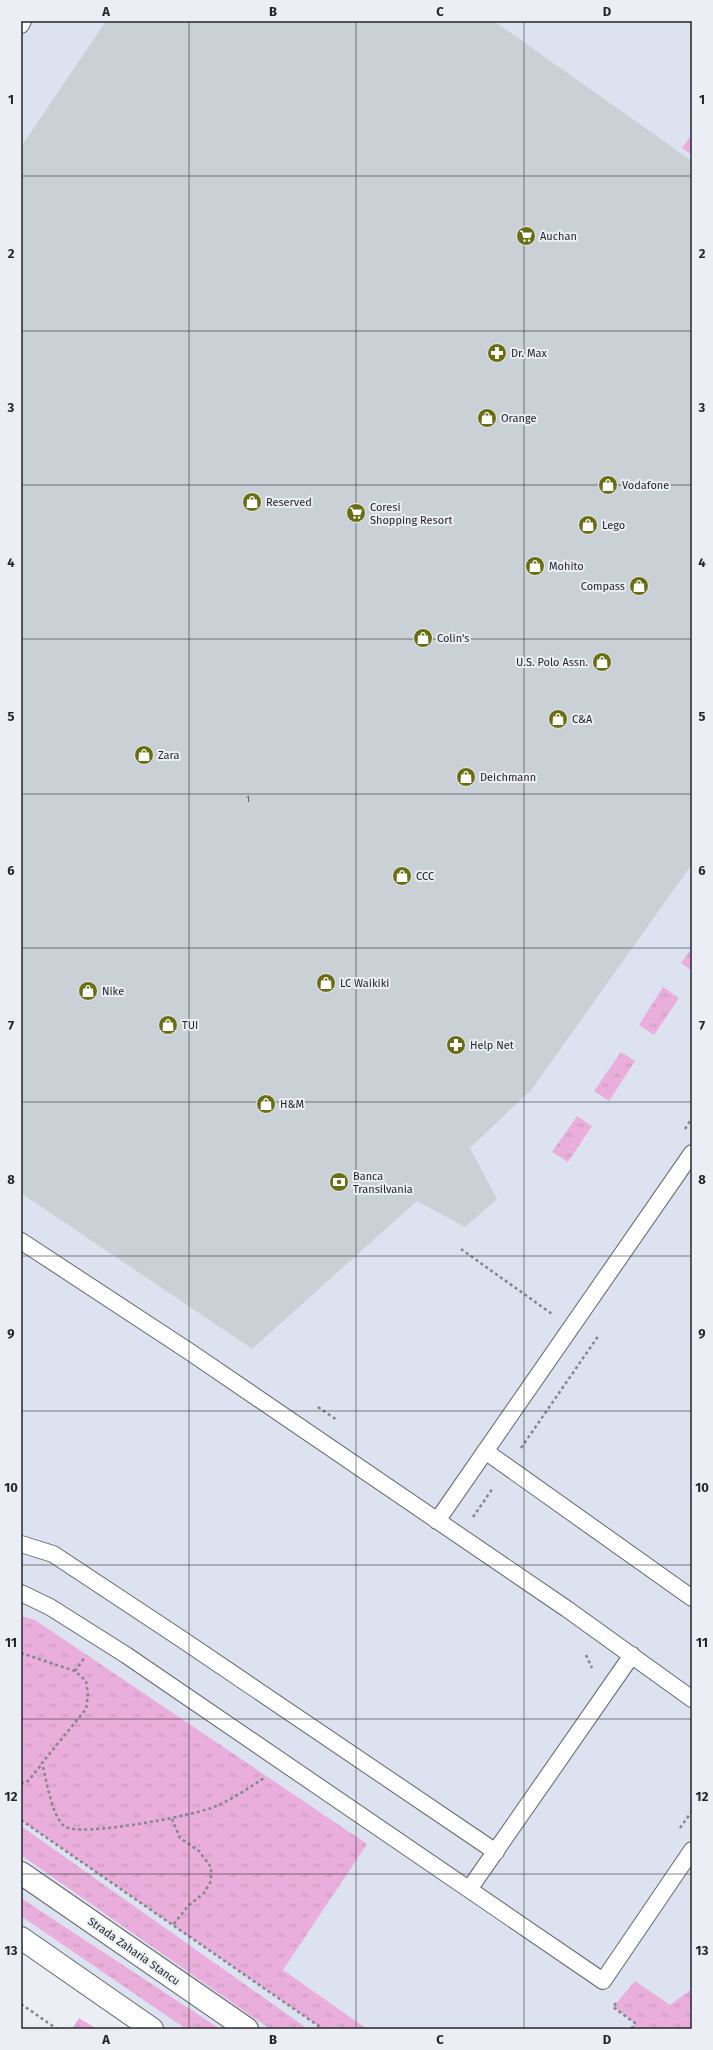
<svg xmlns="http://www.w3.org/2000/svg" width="713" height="2050" font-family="'Fira Sans',sans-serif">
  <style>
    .built { fill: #dde2f1 }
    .grass { fill: url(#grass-tufts) }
    .building { fill: #cad1d6 }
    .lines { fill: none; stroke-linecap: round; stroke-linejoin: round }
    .lane-casing { stroke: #64666c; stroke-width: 18 }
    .secondary-casing { stroke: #64666c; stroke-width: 24 }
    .path { stroke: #84868b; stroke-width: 2.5; stroke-dasharray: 3 3; stroke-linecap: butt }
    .lane { stroke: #fff; stroke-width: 16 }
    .secondary { stroke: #fff; stroke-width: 22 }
    .grid { fill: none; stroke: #252629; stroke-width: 1; stroke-opacity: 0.55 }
    .labels { text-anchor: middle; stroke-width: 4; stroke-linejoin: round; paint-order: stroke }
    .number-label { font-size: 9px; fill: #4e5154 }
    .poi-label { font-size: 11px; fill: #252629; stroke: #eceef6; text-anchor: start }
    .street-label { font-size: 11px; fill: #252629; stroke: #eceef6 }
    .neatline { fill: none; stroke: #252629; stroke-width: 1.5 }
    .grid-label { font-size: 13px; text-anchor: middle; font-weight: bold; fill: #252629 }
  </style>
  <defs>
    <pattern id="grass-tufts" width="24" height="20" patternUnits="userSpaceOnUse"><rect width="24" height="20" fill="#e9aedb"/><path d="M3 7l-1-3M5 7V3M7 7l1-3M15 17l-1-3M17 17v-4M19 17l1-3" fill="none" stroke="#c896bc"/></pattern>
  </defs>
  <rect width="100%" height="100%" fill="#eceef6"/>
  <!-- built -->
  <path class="built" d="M21,21H692V2029H162L21,1932Z"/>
  <!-- grass -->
  <path class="grass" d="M692,134V155L682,148Z
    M692,948V971L681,963Z
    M663,987L679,998L654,1035L639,1025Z
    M621,1052L635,1061L609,1101L594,1091Z
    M577,1116L592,1126L568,1162L552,1152Z
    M21,1616L35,1620L367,1844L283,1970L367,2029H323L21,1820Z
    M21,1826L308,2029H270L21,1855Z
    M21,1898L220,2029H186L21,1916Z
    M635,1981L670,2005L692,1989V2029H631L635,2023L613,2007Z
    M79,2018L97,2029H72Z"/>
  <!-- building -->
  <path class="building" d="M106,21H494L692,161V864L532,1089L470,1148L497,1199L465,1227L417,1201L252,1349L21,1193V147Z"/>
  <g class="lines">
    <defs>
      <path id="lane" d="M21,25L23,21
        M21,1241L190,1352L567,1609L692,1699
        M485,1451L692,1598
        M437,1521L692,1153
        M21,1544L53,1554L180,1638L496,1852
        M21,1593L50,1607L126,1655L603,1981L692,1850
        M470,1888L632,1655"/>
      <path id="secondary" d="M21,1873L247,2029
        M21,1938L152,2029"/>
    </defs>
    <!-- lane casing -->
    <use href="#lane" class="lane-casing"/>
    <!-- secondary casing -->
    <use href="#secondary" class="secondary-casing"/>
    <!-- path -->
    <path class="path" d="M685,1129L692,1118
      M461,1249L552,1314
      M318,1407L337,1420
      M521,1448L599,1335
      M473,1517L493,1488
      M21,1653L75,1671L86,1681L88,1695L86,1709L42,1763C47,1781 51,1814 64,1826C79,1838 190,1816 211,1808C230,1801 247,1789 264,1778
      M586,1655L592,1668
      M75,1671L85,1657
      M21,1784L28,1781L42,1764
      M172,1819L180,1838L199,1851L211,1867V1881L204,1893L188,1906L173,1925
      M21,1820L323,2029
      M680,1828L692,1811
      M616,2003L613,2007L635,2023L631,2029
      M21,2004L57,2029"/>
    <!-- lane -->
    <use href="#lane" class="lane"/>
    <!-- secondary -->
    <use href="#secondary" class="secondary"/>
  </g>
  <!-- grid -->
  <path class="grid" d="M189,21V2029M356,21V2029M524,21V2029M21,176H692M21,331H692M21,485H692M21,639H692M21,794H692M21,948H692M21,1102H692M21,1256H692M21,1411H692M21,1565H692M21,1719H692M21,1874H692"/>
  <!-- icons -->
  <defs>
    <symbol id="supermarket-disc" viewBox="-11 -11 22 22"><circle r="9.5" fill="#696e12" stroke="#eceef6"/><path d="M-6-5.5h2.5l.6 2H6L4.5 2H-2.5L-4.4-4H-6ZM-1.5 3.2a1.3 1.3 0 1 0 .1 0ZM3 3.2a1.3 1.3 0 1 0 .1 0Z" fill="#fff"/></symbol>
    <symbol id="pharmacy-disc" viewBox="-11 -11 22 22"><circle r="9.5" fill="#696e12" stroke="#eceef6"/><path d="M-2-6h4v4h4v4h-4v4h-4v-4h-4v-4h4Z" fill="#fff"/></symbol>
    <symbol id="shop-disc" viewBox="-11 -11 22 22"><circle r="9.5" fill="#696e12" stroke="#eceef6"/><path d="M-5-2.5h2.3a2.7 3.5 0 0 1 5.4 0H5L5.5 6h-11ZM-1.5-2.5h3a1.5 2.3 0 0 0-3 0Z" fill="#fff"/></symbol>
    <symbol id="bank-disc" viewBox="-11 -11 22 22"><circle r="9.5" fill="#696e12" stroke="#eceef6"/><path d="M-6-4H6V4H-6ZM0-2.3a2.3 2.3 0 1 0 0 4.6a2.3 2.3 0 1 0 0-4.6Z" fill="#fff"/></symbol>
  </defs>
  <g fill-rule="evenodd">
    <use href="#supermarket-disc" x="515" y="225" width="22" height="22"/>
    <use href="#pharmacy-disc" x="486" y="342" width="22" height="22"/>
    <use href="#shop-disc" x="476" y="407" width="22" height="22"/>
    <use href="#shop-disc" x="597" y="474" width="22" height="22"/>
    <use href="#shop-disc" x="241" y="491" width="22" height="22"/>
    <use href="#supermarket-disc" x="345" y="502" width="22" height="22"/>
    <use href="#shop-disc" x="577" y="514" width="22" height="22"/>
    <use href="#shop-disc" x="524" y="555" width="22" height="22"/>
    <use href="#shop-disc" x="628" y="575" width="22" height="22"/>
    <use href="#shop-disc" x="412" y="627" width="22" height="22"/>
    <use href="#shop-disc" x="591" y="651" width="22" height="22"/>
    <use href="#shop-disc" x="547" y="708" width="22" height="22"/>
    <use href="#shop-disc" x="133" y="744" width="22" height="22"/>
    <use href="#shop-disc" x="455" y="766" width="22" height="22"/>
    <use href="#shop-disc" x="391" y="865" width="22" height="22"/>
    <use href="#shop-disc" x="315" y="972" width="22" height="22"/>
    <use href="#shop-disc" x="77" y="980" width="22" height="22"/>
    <use href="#shop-disc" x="157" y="1014" width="22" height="22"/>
    <use href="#pharmacy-disc" x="445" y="1034" width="22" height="22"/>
    <use href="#shop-disc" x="255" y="1093" width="22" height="22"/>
    <use href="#bank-disc" x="328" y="1171" width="22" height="22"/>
  </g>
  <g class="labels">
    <!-- number labels -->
    <g class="number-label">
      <text x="248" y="802">1</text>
    </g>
    <!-- poi labels -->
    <g class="poi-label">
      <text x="540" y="240">Auchan</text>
      <text x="511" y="357">Dr. Max</text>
      <text x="501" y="422">Orange</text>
      <text x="622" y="489">Vodafone</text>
      <text x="266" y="506">Reserved</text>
      <text x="370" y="511">Coresi<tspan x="370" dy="13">Shopping Resort</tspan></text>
      <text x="602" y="529">Lego</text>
      <text x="549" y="570">Mohito</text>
      <text x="625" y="590" text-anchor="end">Compass</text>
      <text x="437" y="642">Colin's</text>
      <text x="588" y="666" text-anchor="end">U.S. Polo Assn.</text>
      <text x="572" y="723">C&amp;A</text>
      <text x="158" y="759">Zara</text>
      <text x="480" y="781">Deichmann</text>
      <text x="416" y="880">CCC</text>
      <text x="340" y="987">LC Waikiki</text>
      <text x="102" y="995">Nike</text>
      <text x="182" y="1029">TUI</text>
      <text x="470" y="1049">Help Net</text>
      <text x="280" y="1108">H&amp;M</text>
      <text x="353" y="1180">Banca<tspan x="353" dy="13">Transilvania</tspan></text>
    </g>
    <!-- street labels -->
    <g class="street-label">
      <text transform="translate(134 1951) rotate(35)" y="4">Strada Zaharia Stancu</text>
    </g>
  </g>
  <!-- border -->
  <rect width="713" height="2050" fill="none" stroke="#eceef6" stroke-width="44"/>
  <rect x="22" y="22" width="669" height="2006" class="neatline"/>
  <g class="grid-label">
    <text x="106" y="16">A</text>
    <text x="273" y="16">B</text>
    <text x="440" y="16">C</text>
    <text x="607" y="16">D</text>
    <text x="11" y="104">1</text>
    <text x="702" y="104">1</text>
    <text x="11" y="258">2</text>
    <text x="702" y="258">2</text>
    <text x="11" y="412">3</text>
    <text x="702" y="412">3</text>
    <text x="11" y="567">4</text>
    <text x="702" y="567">4</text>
    <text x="11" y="721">5</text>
    <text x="702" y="721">5</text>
    <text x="11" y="875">6</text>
    <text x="702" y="875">6</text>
    <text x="11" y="1030">7</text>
    <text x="702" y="1030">7</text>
    <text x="11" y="1184">8</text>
    <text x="702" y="1184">8</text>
    <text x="11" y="1338">9</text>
    <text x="702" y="1338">9</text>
    <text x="11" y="1492">10</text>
    <text x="702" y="1492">10</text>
    <text x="11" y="1647">11</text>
    <text x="702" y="1647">11</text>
    <text x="11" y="1801">12</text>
    <text x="702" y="1801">12</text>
    <text x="11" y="1955">13</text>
    <text x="702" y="1955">13</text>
    <text x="106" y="2044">A</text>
    <text x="273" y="2044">B</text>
    <text x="440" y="2044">C</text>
    <text x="607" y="2044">D</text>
  </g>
</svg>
